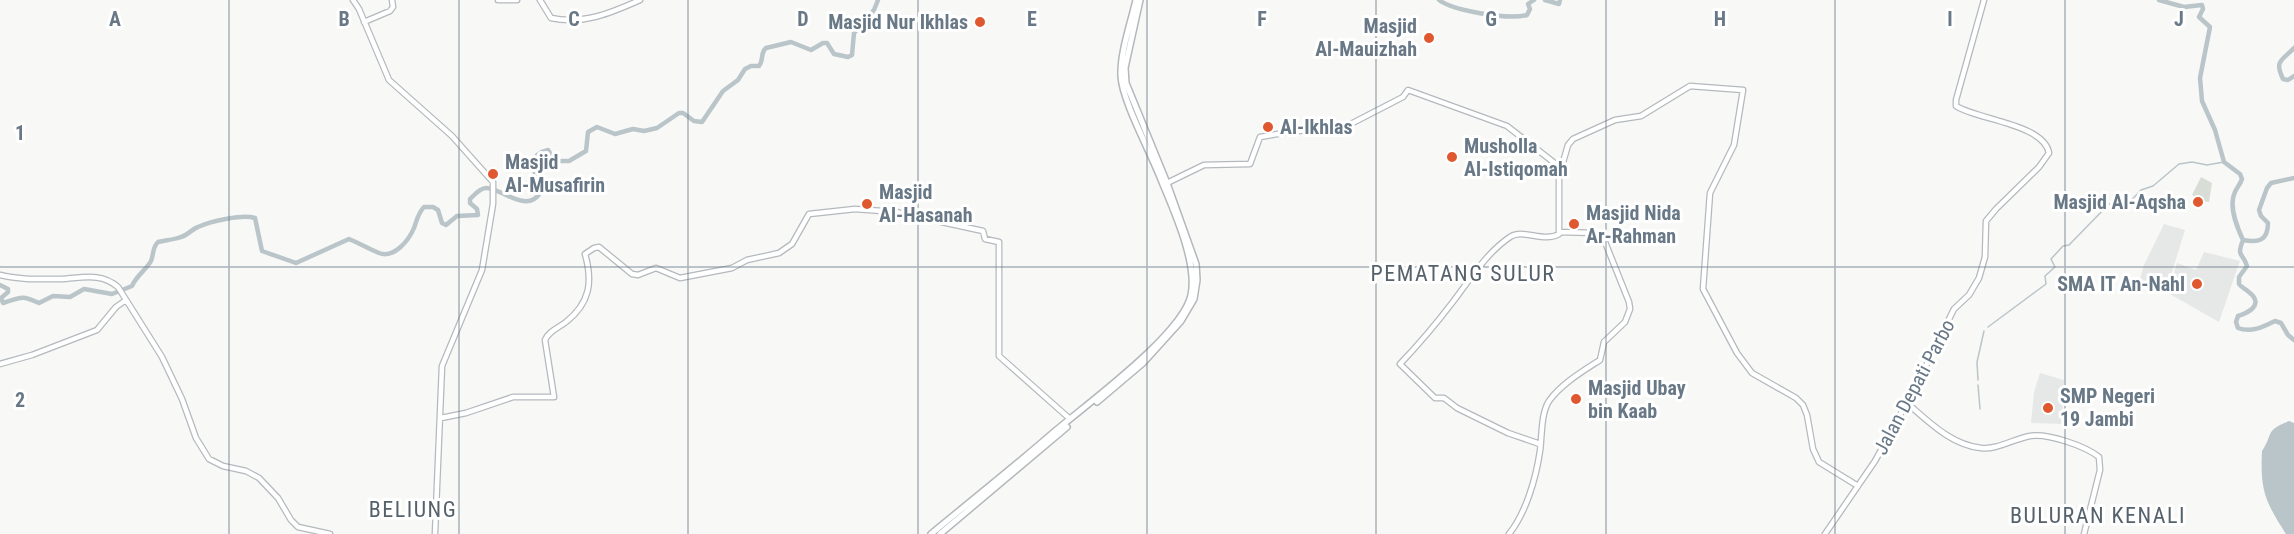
<svg xmlns="http://www.w3.org/2000/svg" width="2294" height="534" font-family="'Roboto Condensed',sans-serif">
  <style>
    .built { fill: #e6e7e7 }
    .green { fill: #d8ddd5 }
    .water { fill: #bac5ca }
    .lines { fill: none; stroke-linecap: round; stroke-linejoin: round }
    .stream { stroke: #bac5ca; stroke-width: 1.5 }
    .river { stroke: #bac5ca; stroke-width: 4.5 }
    .secondary-casing { stroke: #b4b9be; stroke-width: 7 }
    .primary-casing { stroke: #b3b8bc; stroke-width: 8 }
    .secondary { stroke: #fff; stroke-width: 4.5 }
    .primary { stroke: #fff; stroke-width: 5 }
    .grid { fill: none; stroke: #687886; stroke-width: 1.5; stroke-opacity: 0.55 }
    .poi-dot { fill: #df582f; stroke: #fff; stroke-width: 2 }
    .labels { text-anchor: middle; stroke-width: 6; stroke-linejoin: round; paint-order: stroke }
    .poi-label { font-size: 20px; font-weight: bold; fill: #687886; stroke: #fff; text-anchor: start }
    .street-label { font-size: 20px; fill: #687886; stroke: #fff }
    .quarter-label { font-size: 22px; letter-spacing: 1.5px; fill: #56626b; stroke: #fff }
    .grid-label { font-size: 20px; text-anchor: middle; font-weight: bold; fill: #687886; stroke: #fff; stroke-width: 6; stroke-linejoin: round; paint-order: stroke }
  </style>
  <rect width="100%" height="100%" fill="#f8f8f6"/>
  <!-- built -->
  <path class="built" d="M2164,224L2185,230L2167,288L2138,285L2144,265Z
    M2204,252L2240,261L2219,322L2168,293L2177,263L2196,270Z
    M2040,373L2064,380L2062,424L2031,423L2034,392Z"/>
  <!-- green -->
  <path class="green" d="M2201,177L2212,183L2209,202L2202,201L2192,195Z"/>
  <!-- water -->
  <path class="water" d="M2289,421L2294,423V534H2286C2265,501 2260,491 2262,451C2274,433 2264,431 2289,421Z"/>
  <g class="lines">
    <!-- stream -->
    <path class="stream" d="M1988,327L2046,284L2045,276L2055,267L2051,259L2063,246L2069,245L2109,204L2125,207L2141,190L2153,186L2179,164L2192,162L2207,165L2224,162
      M1978,380L1977,362L1984,331
      M1978,385L1980,409"/>
    <!-- river -->
    <path class="river" d="M1439,0C1454,11 1508,20 1527,15L1530,9L1528,4L1534,0
      M1545,0L1559,4L1560,0
      M2159,0L2184,7L2202,5L2203,9L2199,17L2210,27L2200,78L2202,101L2215,130L2224,162L2240,174L2242,179C2240,185 2237,187 2235,192C2228,206 2237,227 2243,240C2236,258 2243,252 2247,266L2239,277V284C2242,288 2246,289 2250,293C2264,305 2248,313 2238,316L2236,322L2238,328C2251,333 2263,327 2275,321L2281,323L2288,335L2294,340
      M2294,48C2282,61 2274,60 2283,79L2288,80L2294,76
      M2243,240C2258,243 2268,241 2268,223L2261,216L2259,210L2267,188L2271,183L2294,178
      M0,285L8,289V292L1,298L3,303C22,298 19,294 39,303L53,296L70,297L84,289L112,294L132,286C136,276 146,270 151,261C154,254 152,248 158,242C166,240 173,240 181,237C188,235 192,229 198,227C211,221 243,214 255,218L262,251L296,263L349,239C359,243 369,249 379,253C394,259 409,240 414,228C417,220 418,213 424,207H433L438,210L442,223L446,225L457,216L478,215L477,209L470,203V199C474,195 480,188 486,188C501,188 527,214 540,193C539,177 522,156 548,150L555,161H569L586,151L588,132L597,127L615,134L633,129L644,131L657,128L679,113H683L694,121L702,122L723,91L738,80L745,69L751,66H759C764,60 760,53 766,48L791,42L811,50L823,43H827L834,54L848,57L852,55L854,33L874,10L878,0"/>
    <defs>
      <path id="secondary" d="M353,0L359,9L389,80L452,136L493,182V204L482,270L442,366L435,534
        M498,0H517
        M540,0L551,18C583,25 611,13 640,0
        M364,22L390,11L393,7L392,0
        M1167,183L1204,165L1250,164L1260,137L1295,131L1341,129L1403,97L1408,90L1507,126L1561,168
        M0,275C19,280 41,279 61,279C82,278 101,272 118,287L162,357L182,399L196,438L209,459L223,466L246,471L259,478L278,498L291,520L298,527L330,534
        M0,364L32,355L97,330L116,307L126,300
        M1907,403C1928,421 1951,445 1981,448C1996,450 2014,439 2030,436C2048,433 2085,446 2099,457L2100,470L2084,534
        M441,418L466,413L513,397H554L545,340C549,331 558,328 566,322C590,303 593,282 585,254L594,248L599,247L632,274L638,275L656,268L680,278L732,268L747,260L779,253L792,244L809,214L855,209L896,212L983,231L985,239L999,242V356L1070,419
        M1540,444L1508,433L1457,408L1444,398H1435L1400,364C1419,344 1436,324 1452,303C1469,281 1486,253 1510,237C1522,228 1544,243 1559,234V176L1568,145L1573,139L1615,120L1641,116L1690,86L1743,90L1734,145L1710,193L1703,289L1737,353L1752,373L1796,398L1803,405L1807,415L1813,449L1819,462L1858,486
        M1509,534C1526,513 1536,478 1540,451C1542,436 1541,413 1549,401C1561,384 1583,371 1600,360L1604,342L1625,322L1630,309L1629,302L1603,237L1595,233L1560,232
        M1825,534L1875,461L1918,382L1954,309L1969,295L1979,278L1985,257L1986,221L1996,209L2039,167L2049,153C2044,124 1978,120 1956,106V100L1984,0"/>
      <path id="primary" d="M1097,402L1143,363L1181,321L1194,299L1197,280L1196,264L1167,183L1126,83L1125,68L1140,0
        M931,534C972,500 1014,467 1054,432C1087,404 1183,334 1191,295C1198,264 1174,211 1162,182C1152,155 1122,101 1121,76C1120,53 1131,22 1136,0
        M940,534L1067,427"/>
    </defs>
    <!-- secondary casing -->
    <use href="#secondary" class="secondary-casing"/>
    <!-- primary casing -->
    <use href="#primary" class="primary-casing"/>
    <!-- secondary -->
    <use href="#secondary" class="secondary"/>
    <!-- primary -->
    <use href="#primary" class="primary"/>
  </g>
  <!-- grid -->
  <path class="grid" d="M229,0V534M459,0V534M688,0V534M918,0V534M1147,0V534M1376,0V534M1606,0V534M1835,0V534M2065,0V534M0,267H2294"/>
  <!-- markers -->
  <g class="poi-dot">
    <circle cx="980" cy="22" r="6"/>
    <circle cx="1429" cy="38" r="6"/>
    <circle cx="1268" cy="127" r="6"/>
    <circle cx="1452" cy="157" r="6"/>
    <circle cx="493" cy="174" r="6"/>
    <circle cx="2198" cy="202" r="6"/>
    <circle cx="867" cy="204" r="6"/>
    <circle cx="1574" cy="224" r="6"/>
    <circle cx="2197" cy="284" r="6"/>
    <circle cx="1576" cy="399" r="6"/>
    <circle cx="2048" cy="408" r="6"/>
  </g>
  <g class="labels">
    <!-- poi labels -->
    <g class="poi-label">
      <text x="968" y="29" text-anchor="end">Masjid Nur Ikhlas</text>
      <text x="1417" y="33" text-anchor="end">Masjid<tspan x="1417" dy="23">Al-Mauizhah</tspan></text>
      <text x="1280" y="134">Al-Ikhlas</text>
      <text x="1464" y="153">Musholla<tspan x="1464" dy="23">Al-Istiqomah</tspan></text>
      <text x="505" y="169">Masjid<tspan x="505" dy="23">Al-Musafirin</tspan></text>
      <text x="879" y="199">Masjid<tspan x="879" dy="23">Al-Hasanah</tspan></text>
      <text x="2186" y="209" text-anchor="end">Masjid Al-Aqsha</text>
      <text x="1586" y="220">Masjid Nida<tspan x="1586" dy="23">Ar-Rahman</tspan></text>
      <text x="2185" y="291" text-anchor="end">SMA IT An-Nahl</text>
      <text x="1588" y="395">Masjid Ubay<tspan x="1588" dy="23">bin Kaab</tspan></text>
      <text x="2060" y="403">SMP Negeri<tspan x="2060" dy="23">19 Jambi</tspan></text>
    </g>
    <!-- street labels -->
    <g class="street-label">
      <text transform="translate(1914 387) rotate(-62)" y="7">Jalan Depati Parbo</text>
    </g>
    <!-- quarter labels -->
    <g class="quarter-label">
      <text x="1463" y="281">PEMATANG SULUR</text>
      <text x="413" y="517">BELIUNG</text>
      <text x="2098" y="523">BULURAN KENALI</text>
    </g>
  </g>
  <g class="grid-label">
    <text x="115" y="26">A</text>
    <text x="344" y="26">B</text>
    <text x="574" y="26">C</text>
    <text x="803" y="26">D</text>
    <text x="1032" y="26">E</text>
    <text x="1262" y="26">F</text>
    <text x="1491" y="26">G</text>
    <text x="1720" y="26">H</text>
    <text x="1950" y="26">I</text>
    <text x="2179" y="26">J</text>
    <text x="20" y="140">1</text>
    <text x="20" y="407">2</text>
  </g>
</svg>
